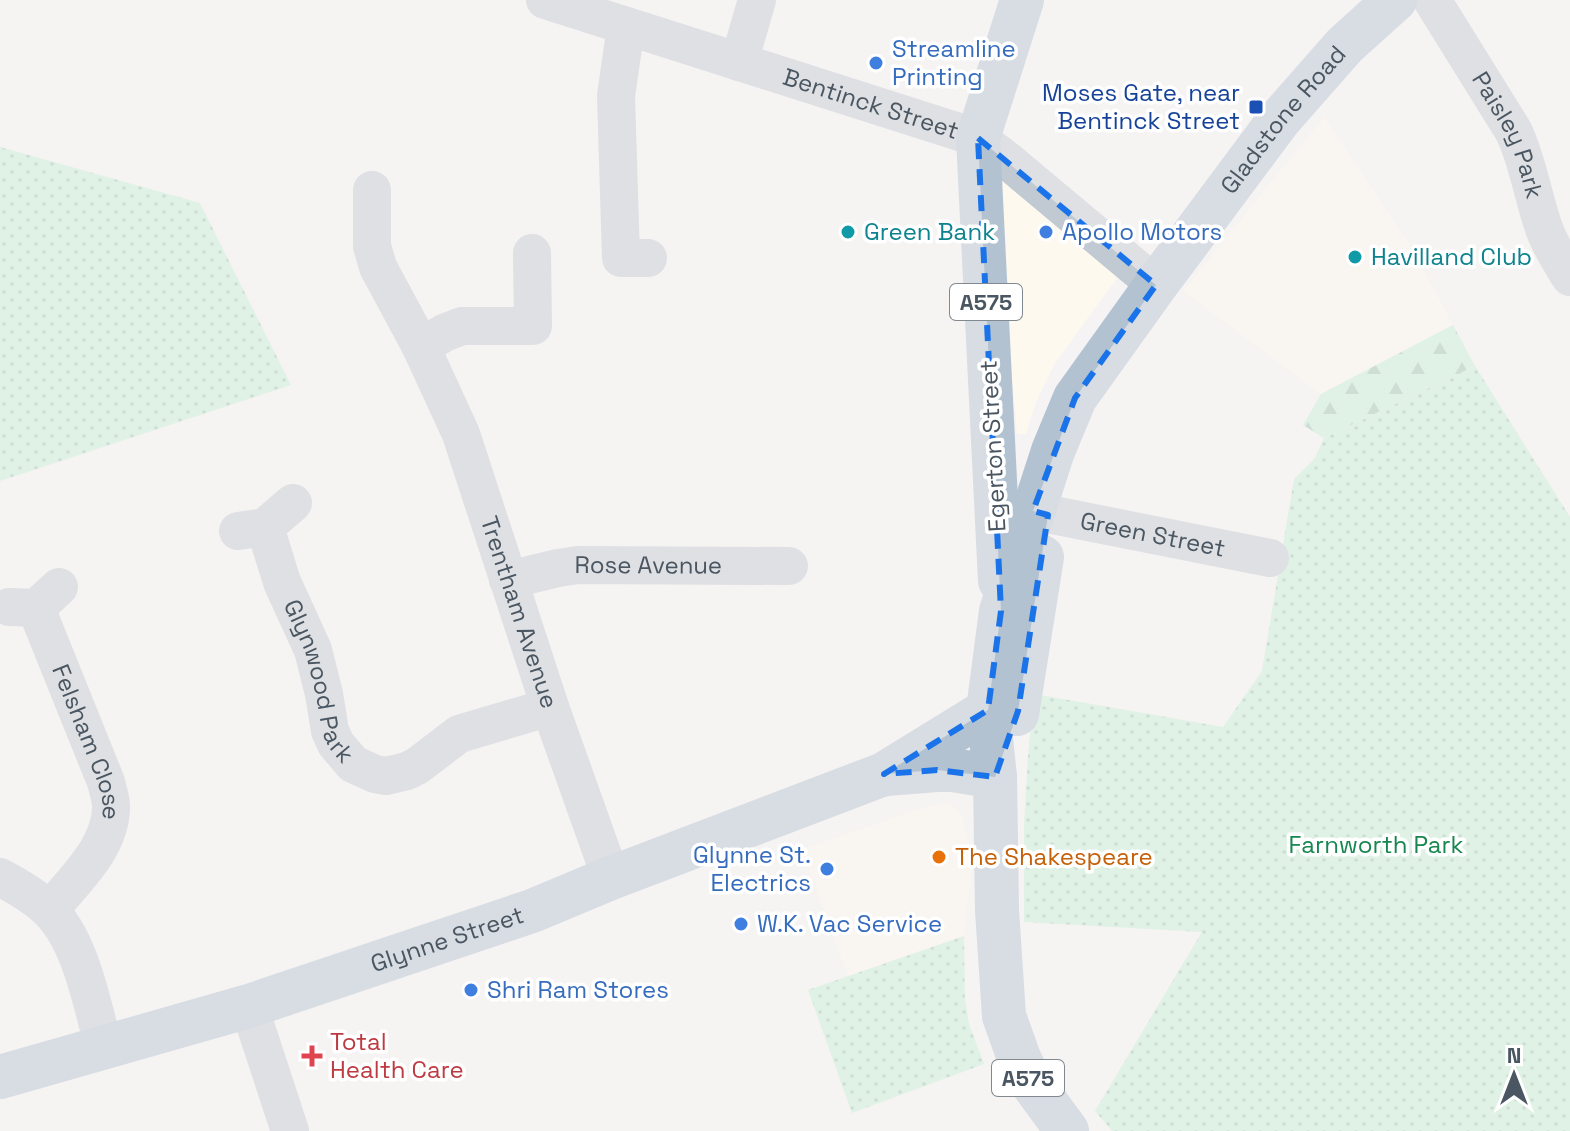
<svg xmlns="http://www.w3.org/2000/svg" width="1570" height="1131" font-family="'Space Grotesk',sans-serif">
  <style>
    .commercial { fill: #fdf9ef }
    .grass { fill: url(#grass-dots) }
    .forest { fill: url(#forest-firs) }
    .lines { fill: none; stroke-linecap: round; stroke-linejoin: round }
    .minor { stroke: #c1cad2; stroke-width: 38 }
    .major { stroke: #b3c2d1; stroke-width: 44 }
    .marked { fill: none; stroke: #1a73e8; stroke-width: 6; stroke-dasharray: 16 10; stroke-linejoin: round }
    .shop-dot { fill: #3f7fe0; stroke: #fff; stroke-width: 3 }
    .transit-dot { fill: #1a4fb4; stroke: #fff; stroke-width: 3 }
    .culture-dot { fill: #0f9aa8; stroke: #fff; stroke-width: 3 }
    .food-dot { fill: #e8710a; stroke: #fff; stroke-width: 3 }
    .health-dot { fill: #e0444e; stroke: #fff; stroke-width: 3 }
    .labels { text-anchor: middle; stroke-width: 7; stroke-linejoin: round; paint-order: stroke }
    .shield { fill: #fff; stroke: #808990; stroke-width: 2 }
    .shield-label { font-size: 22px; font-weight: bold; fill: #4a5661 }
    .shop-label { font-size: 24px; fill: #366cbe; stroke: #fff; text-anchor: start }
    .transit-label { font-size: 24px; fill: #164399; stroke: #fff; text-anchor: end }
    .street-label { font-size: 24px; fill: #4a5661; stroke: #fff }
    .culture-label { font-size: 24px; fill: #0d838f; stroke: #fff; text-anchor: start }
    .park-label { font-size: 24px; fill: #17864f; stroke: #fff }
    .food-label { font-size: 24px; fill: #c56008; stroke: #fff; text-anchor: start }
    .health-label { font-size: 24px; fill: #be3a42; stroke: #fff; text-anchor: start }
  </style>
  <defs>
    <pattern id="grass-dots" width="8" height="8" patternUnits="userSpaceOnUse" patternTransform="scale(2)"><rect width="8" height="8" fill="#c3f1d5"/><path d="M2 2h.1M6 6h.1" fill="none" stroke="#a0c6b0" stroke-width="1.8" stroke-linecap="round"/></pattern>
    <pattern id="forest-firs" width="22" height="20" patternUnits="userSpaceOnUse" patternTransform="scale(2)"><rect width="22" height="20" fill="#c3f1d5"/><path d="M5 1l3.5 6h-7zM16 11l3.5 6h-7z" fill="#a0c6b0"/></pattern>
  </defs>
  <rect width="100%" height="100%" fill="#f5f3f3"/>
  <!-- commercial -->
  <path class="commercial" d="M1324,117L1413,250L1453,325L1321,394L1183,291Z
    M994,176L1019,189L1125,267L1055,363L1036,402L1026,434H1017Z
    M950,803L962,816L972,867L964,936L848,977L802,849L932,805Z"/>
  <!-- grass -->
  <path class="grass" d="M0,147L200,203L291,385L0,481Z
    M1475,366L1570,517V1131H1112L1095,1111L1202,932L1024,922V826L1028,756L1034,694L1223,727L1262,671L1294,479L1315,458L1324,438Z
    M964,936L965,999L969,1024L984,1064L852,1113L808,990Z"/>
  <!-- forest -->
  <path class="forest" d="M1453,325L1475,366L1324,438L1303,425L1321,394Z"/>
  <g class="lines">
    <!-- minor -->
    <g class="minor">
      <path id="s1" d="M545,0L978,138L1008,161L1156,285"/>
      <path id="s2" d="M1432,0L1514,132C1529,164 1533,199 1545,231C1551,247 1561,262 1570,277"/>
      <path d="M626,26L616,96L621,258H648"/>
      <path d="M739,62L757,0"/>
      <path id="s3" d="M372,190V246L378,267L421,347L461,434L550,707L611,878"/>
      <path d="M421,347L444,333L462,326H533L532,253"/>
      <path id="s4" d="M1033,511L1270,558"/>
      <path id="s5" d="M265,527L282,582L313,650L324,694L330,731L336,744L353,764L375,774L386,776L407,771L417,766L459,734L550,707"/>
      <path d="M238,531L265,527L293,503"/>
      <path id="s6" d="M508,580L558,568L578,565L789,566"/>
      <path d="M9,607L36,608L59,587"/>
      <path id="s7" d="M36,608L106,782C108,790 111,799 111,807C111,848 73,881 50,910"/>
      <path d="M0,877C17,886 33,895 47,908C81,939 92,1005 104,1048"/>
      <path d="M249,1006L290,1131"/>
    </g>
    <!-- major -->
    <g class="major">
      <path d="M1000,581L978,138L1022,0"/>
      <path d="M1017,714L1042,557"/>
      <path d="M886,774L937,770H953L995,777"/>
      <path id="s8" d="M0,1077L249,1006L532,911L611,878L884,774L988,710"/>
      <path id="s9" d="M1067,1131L1029,1079L1019,1058L1004,1016L997,910L995,777L988,710L1001,611L1053,451L1075,398L1156,285L1279,120L1345,45L1395,0"/>
    </g>
  </g>
  <!-- marked area -->
  <path d="M0 0H1570V1131H0ZM978,138L1156,285L1075,398L1033,511L1048,515L1018,711L995,777L937,770L884,774L988,710L1001,611Z" fill="#f5f3f3" fill-opacity=".55" fill-rule="evenodd"/>
  <path class="marked" d="M978,138L1156,285L1075,398L1033,511L1048,515L1018,711L995,777L937,770L884,774L988,710L1001,611Z"/>
  <!-- markers -->
  <g class="shop-dot">
    <circle cx="876" cy="63" r="8"/>
    <circle cx="1046" cy="232" r="8"/>
    <circle cx="827" cy="869" r="8"/>
    <circle cx="741" cy="924" r="8"/>
    <circle cx="471" cy="990" r="8"/>
  </g>
  <rect class="transit-dot" x="1248" y="99" width="16" height="16" rx="4"/>
  <g class="culture-dot">
    <circle cx="848" cy="232" r="8"/>
    <circle cx="1355" cy="257" r="8"/>
  </g>
  <circle class="food-dot" cx="939" cy="857" r="8"/>
  <path class="health-dot" d="M308 1044h8v8h8v8h-8v8h-8v-8h-8v-8h8z"/>
  <g class="labels">
    <!-- shield labels -->
    <g class="shield">
      <rect x="950" y="284" width="72" height="36" rx="6"/>
      <rect x="992" y="1060" width="72" height="36" rx="6"/>
    </g>
    <g class="shield-label">
      <text x="986" y="310">A575</text>
      <text x="1028" y="1086">A575</text>
    </g>
    <!-- shop labels -->
    <g class="shop-label">
      <text x="892" y="57">Streamline<tspan x="892" dy="28">Printing</tspan></text>
      <text x="1062" y="240">Apollo Motors</text>
      <text x="811" y="863" text-anchor="end">Glynne St.<tspan x="811" dy="28">Electrics</tspan></text>
      <text x="757" y="932">W.K. Vac Service</text>
      <text x="487" y="998">Shri Ram Stores</text>
    </g>
    <!-- transit labels -->
    <g class="transit-label">
      <text x="1240" y="101">Moses Gate, near<tspan x="1240" dy="28">Bentinck Street</tspan></text>
    </g>
    <!-- street labels -->
    <g class="street-label">
      <text dy="8" stroke="none"><textPath href="#s1" startOffset="342">Bentinck Street</textPath></text>
      <text dy="8" stroke="none"><textPath href="#s9" startOffset="1112">Gladstone Road</textPath></text>
      <text dy="8" stroke="none"><textPath href="#s2" startOffset="156">Paisley Park</textPath></text>
      <text transform="translate(993 446) rotate(-93)" y="8">Egerton Street</text>
      <text dy="8" stroke="none"><textPath href="#s4" startOffset="122">Green Street</textPath></text>
      <text dy="8" stroke="none"><textPath href="#s6" startOffset="142">Rose Avenue</textPath></text>
      <text dy="8" stroke="none"><textPath href="#s3" startOffset="452">Trentham Avenue</textPath></text>
      <text dy="8" stroke="none"><textPath href="#s5" startOffset="164">Glynwood Park</textPath></text>
      <text dy="8" stroke="none"><textPath href="#s7" startOffset="144">Felsham Close</textPath></text>
      <text dy="8" stroke="none"><textPath href="#s8" startOffset="468">Glynne Street</textPath></text>
    </g>
    <!-- culture labels -->
    <g class="culture-label">
      <text x="864" y="240">Green Bank</text>
      <text x="1371" y="265">Havilland Club</text>
    </g>
    <!-- park labels -->
    <g class="park-label">
      <text x="1376" y="853">Farnworth Park</text>
    </g>
    <!-- food labels -->
    <g class="food-label">
      <text x="955" y="865">The Shakespeare</text>
    </g>
    <!-- health labels -->
    <g class="health-label">
      <text x="330" y="1050">Total<tspan x="330" dy="28">Health Care</tspan></text>
    </g>
  </g>
  <!-- north arrow -->
  <g transform="translate(1514 1075)" stroke="#ffffff" stroke-width="6" paint-order="stroke">
  <path d="M0-6L14 30L0 20L-14 30Z" fill="#4a5661"/>
  <text y="-12" font-size="22" font-weight="bold" text-anchor="middle" fill="#4a5661">N</text>
  </g>
</svg>
